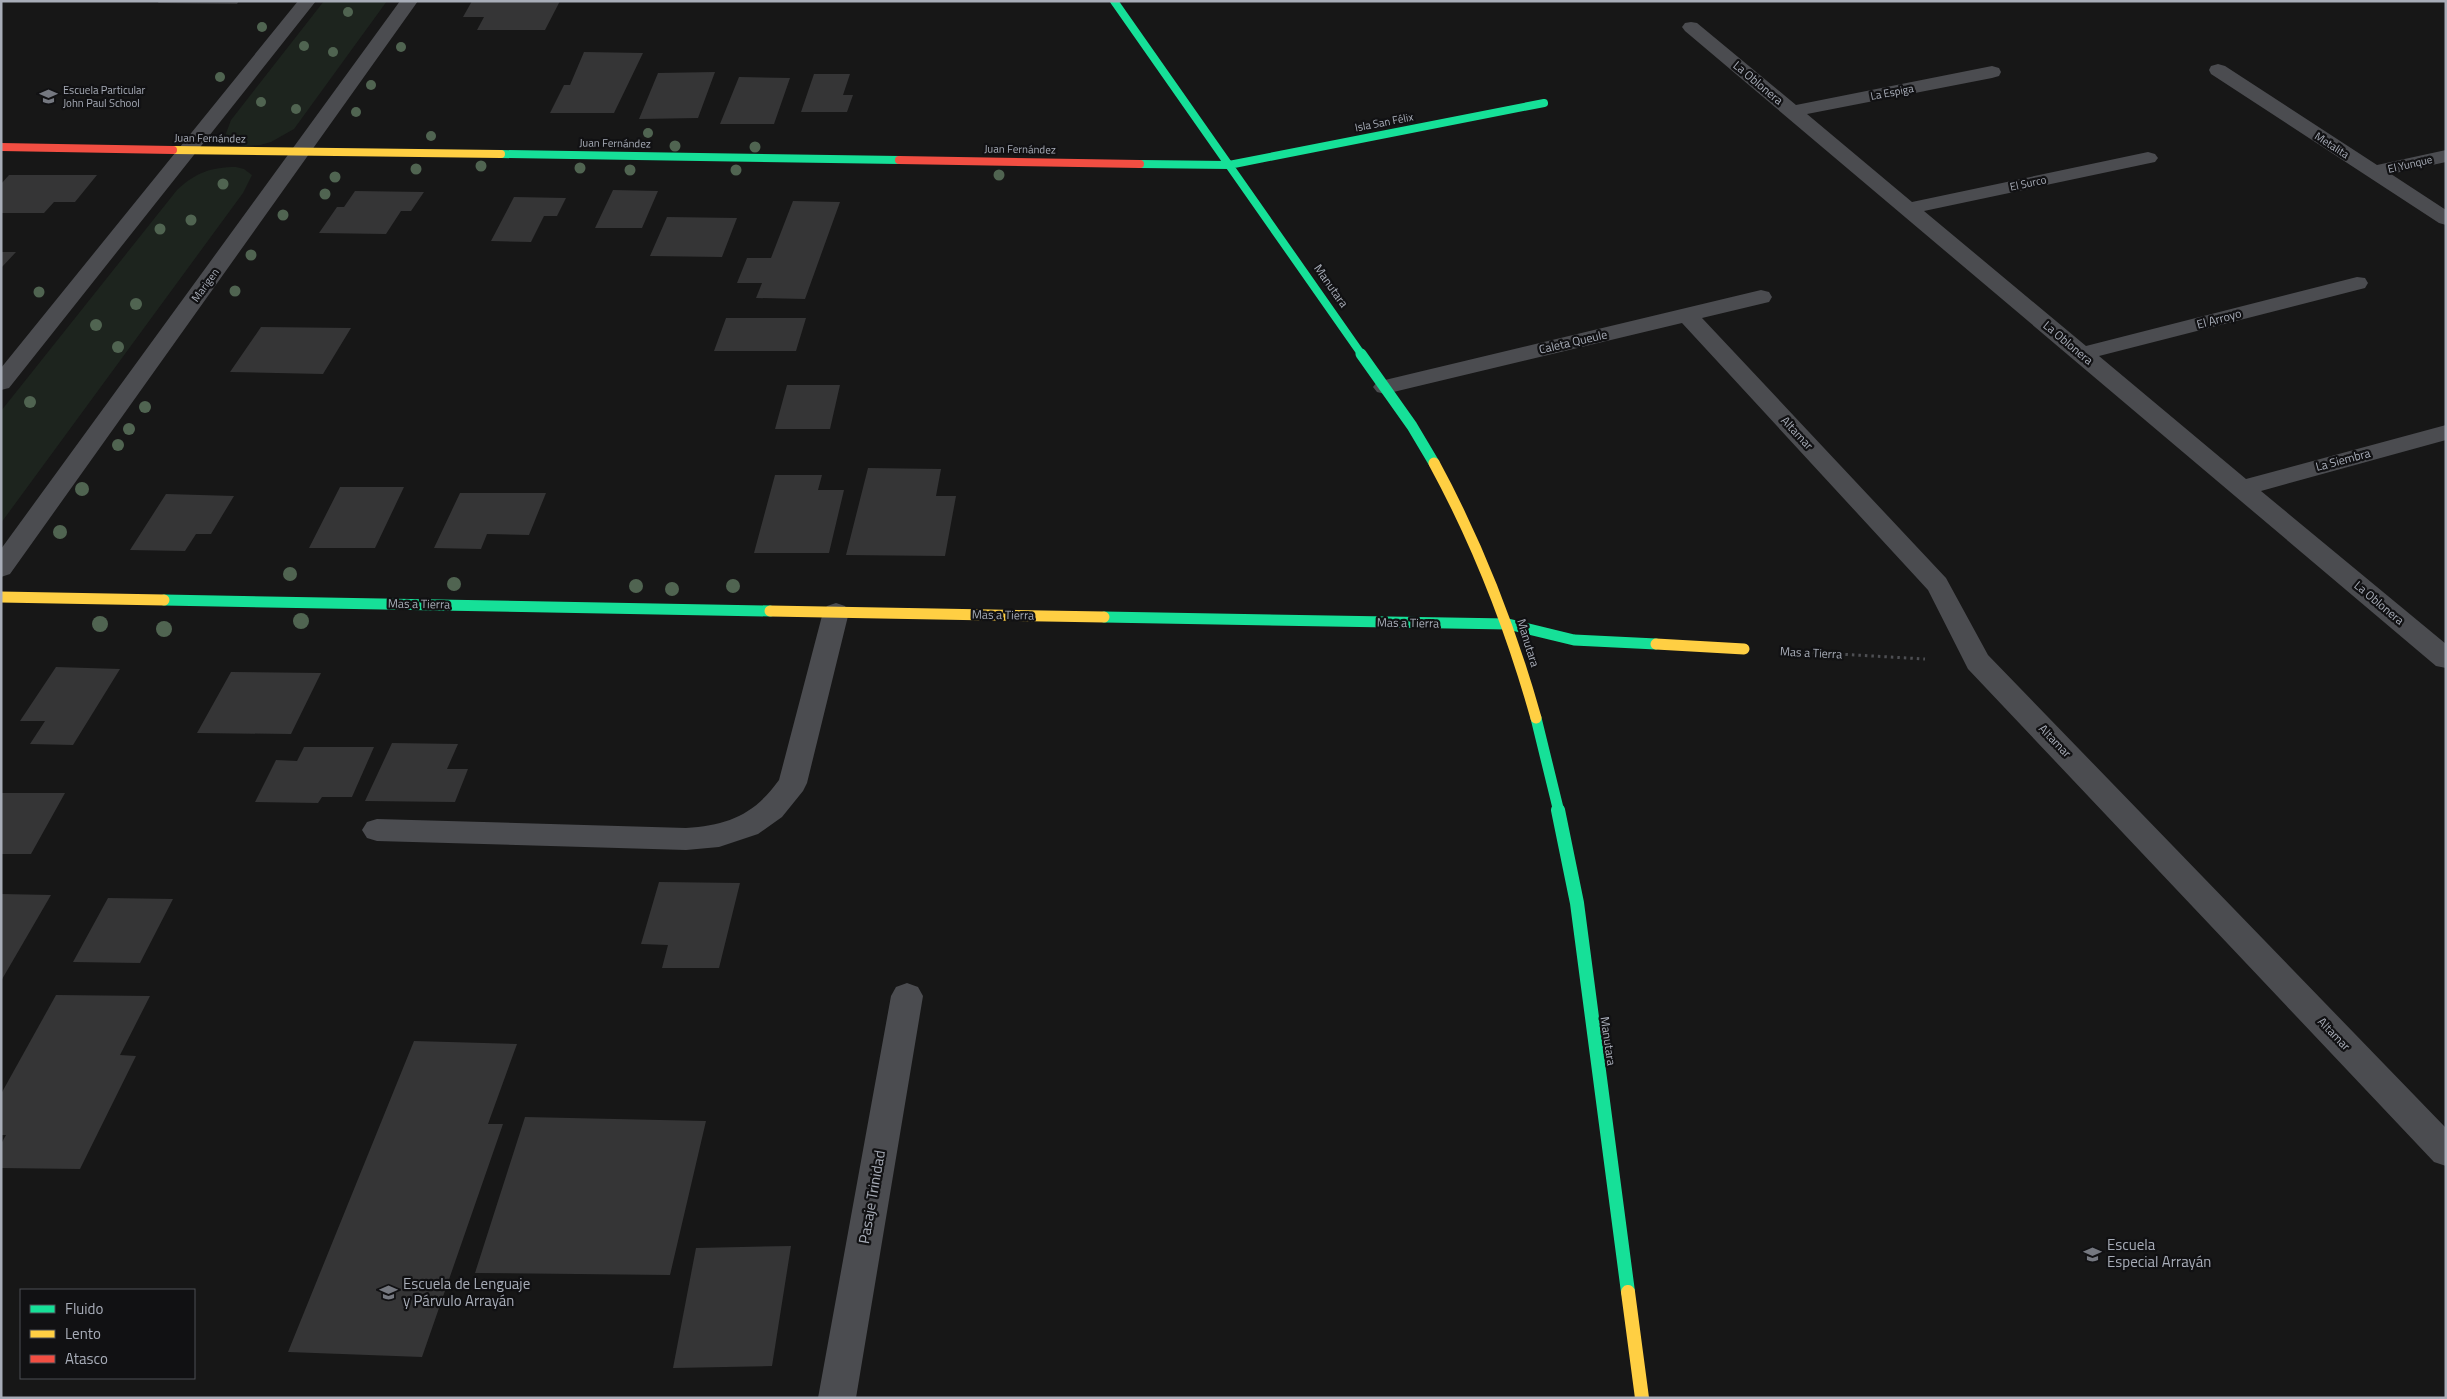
<svg xmlns="http://www.w3.org/2000/svg" width="2447" height="1399" font-family="'Titillium Web',sans-serif">
  <style>
    .green { fill: #1d241e }
    .building { fill: #353536 }
    .lines { fill: none; stroke-linecap: round; stroke-linejoin: round }
    .path { stroke: #4d4e52; stroke-width: 3; stroke-dasharray: 2.5 4; stroke-linecap: butt }
    .street { fill: #4b4c50; fill-rule: evenodd }
    .fast-far2 { stroke: #16e098; stroke-width: 8 }
    .fast-far1 { stroke: #16e098; stroke-width: 11 }
    .fast { stroke: #16e098; stroke-width: 14 }
    .slow-far2 { stroke: #ffcf43; stroke-width: 8 }
    .slow-far1 { stroke: #ffcf43; stroke-width: 11 }
    .slow { stroke: #ffcf43; stroke-width: 14 }
    .jam { stroke: #f24e42; stroke-width: 8 }
    .tree { fill: #506451 }
    .labels { text-anchor: middle; stroke-width: 4.5; stroke-linejoin: round; paint-order: stroke }
    .far-poi-label { font-size: 11px; fill: #a8adb8; stroke: #111113; text-anchor: start }
    .far-street-label { font-size: 11px; fill: #a8adb8; stroke: #111113 }
    .street-label { font-size: 12px; fill: #a8adb8; stroke: #111113 }
    .near-street-label { font-size: 15px; fill: #a8adb8; stroke: #111113 }
    .near-poi-label { font-size: 15px; fill: #a8adb8; stroke: #111113; text-anchor: start }
  </style>
  <rect width="100%" height="100%" fill="#171717"/>
  <!-- green -->
  <path class="green" d="M324,1H387L294,129L271,142L260,145L245,146L229,142L225,136L231,120Z
    M236,167L244,169L252,175L243,193L1,523V411L177,190C195,173 211,167 236,167Z"/>
  <!-- building -->
  <path class="building" d="M159,1H239L237,4L158,3Z
    M472,1H560L545,30H477L484,17H463Z
    M584,52L643,53L614,113H550L564,85H570Z
    M715,72L698,118L639,119L658,73Z
    M814,74H850L843,95H853L847,112H801Z
    M739,77L790,78L774,124H720Z
    M9,175H97L75,202H54L44,213H1V184Z
    M613,190L658,191L642,228H595Z
    M355,191L424,192L411,211H401L386,234L319,233L337,207H344Z
    M514,197L566,198L557,216H544L531,242L491,241Z
    M793,201L840,202L805,299L756,298L762,283H737L747,258H771Z
    M667,217L737,218L722,257L650,256Z
    M1,252H16L1,268Z
    M726,318H806L796,351H714Z
    M261,327L351,328L323,374L230,372Z
    M787,385H840L830,429H775Z
    M868,468L941,469L936,496H956L945,556L846,555Z
    M775,475H822L818,490H844L829,553H754Z
    M340,487H404L375,548H309Z
    M460,493H546L529,535L487,534L481,549L434,548Z
    M166,494L234,496L211,534H196L185,551L130,550Z
    M56,667L120,669L73,745L30,744L45,721H20Z
    M231,672L321,673L291,734L197,733Z
    M392,743L458,744L447,769H468L455,802L365,801Z
    M304,747H374L352,797H322L318,803L255,802L276,760L297,761Z
    M1,793H65L31,854H1Z
    M659,882L740,883L719,968H662L668,945L641,944Z
    M1,894L51,895L1,981Z
    M108,898L173,899L140,963L73,962Z
    M56,995L150,996L120,1055L136,1056L80,1169L1,1168V1144L6,1135H1V1094Z
    M414,1041L517,1044L488,1124H503L422,1357L288,1352Z
    M525,1117L706,1121L670,1275L475,1273Z
    M791,1246L772,1366L673,1368L696,1248Z"/>
  <g class="lines">
    <!-- path -->
    <path class="path" d="M1787,651L1925,659"/>
    <!-- street -->
    <path class="street" d="M298,1H316L9,388L1,390V368Z
      M400,1H418L10,574L1,577V549Z
      M1691,22L1697,23L1796,105L1992,66L1999,68L2001,72L1999,76L1992,78L1807,114L1912,202L2148,152L2155,154L2158,158L2155,162L1924,211L2086,346L2357,277L2365,278L2368,283L2365,288L2099,356L2246,479L2446,425V440L2261,491L2446,644V668L2436,666L1685,31L1682,27L1685,23Z
      M2218,64L2225,66L2377,165L2446,150V162L2391,174L2446,210V225L2439,223L2211,74L2209,70L2211,66Z
      M1761,290L1769,292L1772,297L1769,302L1702,318L1946,578L1988,655L2446,1128V1166L2434,1162L1968,669L1928,590L1682,323L1385,394L1377,392L1373,387L1377,382L1385,380Z
      M836,603L845,606L849,612L807,783L803,791L782,817L758,834L719,847L686,850L377,841L367,838L362,830L367,822L377,819L686,828C728,825 754,815 779,780L823,612L827,606Z
      M907,983L918,987L923,996L856,1398H818L891,996L896,987Z"/>
    <!-- fast-far2 -->
    <path class="fast-far2" d="M1114,1L1362,355
      M501,154L899,160
      M1140,164L1229,165L1544,103"/>
    <!-- fast-far1 -->
    <path class="fast-far1" d="M1361,354L1412,426L1434,463
      M164,600L770,611
      M1104,617L1508,624L1574,640L1656,644
      M1536,718L1559,812"/>
    <!-- fast -->
    <path class="fast" d="M1558,810L1577,903L1628,1292"/>
    <!-- slow-far2 -->
    <path class="slow-far2" d="M173,150L501,154"/>
    <!-- slow-far1 -->
    <path class="slow-far1" d="M1434,463C1478,544 1511,629 1536,718
      M1,597L164,600
      M770,611L1104,617
      M1656,644L1744,649"/>
    <!-- slow -->
    <path class="slow" d="M1628,1292L1642,1398"/>
    <!-- jam -->
    <path class="jam" d="M1,147L173,150
      M899,160L1140,164"/>
  </g>
  <!-- trees -->
  <g class="tree">
    <circle cx="348" cy="12" r="5"/>
    <circle cx="262" cy="27" r="5"/>
    <circle cx="304" cy="46" r="5"/>
    <circle cx="401" cy="47" r="5"/>
    <circle cx="333" cy="52" r="5"/>
    <circle cx="220" cy="77" r="5"/>
    <circle cx="371" cy="85" r="5"/>
    <circle cx="261" cy="102" r="5"/>
    <circle cx="296" cy="109" r="5"/>
    <circle cx="356" cy="112" r="5"/>
    <circle cx="648" cy="133" r="5"/>
    <circle cx="431" cy="136" r="5"/>
    <circle cx="675" cy="146" r="5.5"/>
    <circle cx="755" cy="147" r="5.5"/>
    <circle cx="481" cy="166" r="5.5"/>
    <circle cx="580" cy="168" r="5.5"/>
    <circle cx="416" cy="169" r="5.5"/>
    <circle cx="630" cy="170" r="5.5"/>
    <circle cx="736" cy="170" r="5.5"/>
    <circle cx="999" cy="175" r="5.5"/>
    <circle cx="335" cy="177" r="5.5"/>
    <circle cx="223" cy="184" r="5.5"/>
    <circle cx="325" cy="194" r="5.5"/>
    <circle cx="283" cy="215" r="5.5"/>
    <circle cx="191" cy="220" r="5.5"/>
    <circle cx="160" cy="229" r="5.5"/>
    <circle cx="251" cy="255" r="5.5"/>
    <circle cx="235" cy="291" r="5.5"/>
    <circle cx="39" cy="292" r="5.5"/>
    <circle cx="136" cy="304" r="6"/>
    <circle cx="96" cy="325" r="6"/>
    <circle cx="118" cy="347" r="6"/>
    <circle cx="30" cy="402" r="6"/>
    <circle cx="145" cy="407" r="6"/>
    <circle cx="129" cy="429" r="6"/>
    <circle cx="118" cy="445" r="6"/>
    <circle cx="82" cy="489" r="7"/>
    <circle cx="60" cy="532" r="7"/>
    <circle cx="290" cy="574" r="7"/>
    <circle cx="454" cy="584" r="7"/>
    <circle cx="636" cy="586" r="7"/>
    <circle cx="733" cy="586" r="7"/>
    <circle cx="672" cy="589" r="7"/>
    <circle cx="301" cy="621" r="8"/>
    <circle cx="100" cy="624" r="8"/>
    <circle cx="164" cy="629" r="8"/>
  </g>
  <!-- icons -->
  <defs>
    <symbol id="school-bare" viewBox="-9 -9 18 18"><path d="M0-5L7-2L0 1L-7-2ZM-4 1L0 2.5L4 1V4Q0 6-4 4Z" fill="#757880" stroke="#111113" stroke-width="2.5" paint-order="stroke"/></symbol>
  </defs>
  <g fill-rule="evenodd">
    <use href="#school-bare" x="36" y="84" width="25" height="25"/>
    <use href="#school-bare" x="2080" y="1242" width="25" height="25"/>
    <use href="#school-bare" x="376" y="1280" width="25" height="25"/>
  </g>
  <g class="labels">
    <!-- far-poi labels -->
    <g class="far-poi-label">
      <text x="63" y="94">Escuela Particular<tspan x="63" dy="13">John Paul School</tspan></text>
    </g>
    <!-- far-street labels -->
    <g class="far-street-label">
      <text transform="translate(1892 92) rotate(-11)" y="4">La Espiga</text>
      <text transform="translate(1384 122) rotate(-11)" y="4">Isla San Félix</text>
      <text transform="translate(210 138) rotate(1)" y="4">Juan Fernández</text>
      <text transform="translate(615 143) rotate(1)" y="4">Juan Fernández</text>
      <text transform="translate(2332 145) rotate(33)" y="4">Metalita</text>
      <text transform="translate(1020 149) rotate(1)" y="4">Juan Fernández</text>
      <text transform="translate(2410 164) rotate(-13)" y="4">El Yunque</text>
      <text transform="translate(2028 183) rotate(-12)" y="4">El Surco</text>
      <text transform="translate(205 285) rotate(-54)" y="4">Marigen</text>
    </g>
    <!-- street labels -->
    <g class="street-label">
      <text transform="translate(1758 83) rotate(40)" y="4">La Oblonera</text>
      <text transform="translate(1331 286) rotate(55)" y="4">Manutara</text>
      <text transform="translate(2219 319) rotate(-15)" y="4">El Arroyo</text>
      <text transform="translate(1573 342) rotate(-13)" y="4">Caleta Queule</text>
      <text transform="translate(2068 343) rotate(40)" y="4">La Oblonera</text>
      <text transform="translate(1797 433) rotate(47)" y="4">Altamar</text>
      <text transform="translate(2343 460) rotate(-15)" y="4">La Siembra</text>
      <text transform="translate(2379 603) rotate(40)" y="4">La Oblonera</text>
      <text transform="translate(419 604) rotate(1)" y="4">Mas a Tierra</text>
      <text transform="translate(1003 615) rotate(1)" y="4">Mas a Tierra</text>
      <text transform="translate(1408 623) rotate(1)" y="4">Mas a Tierra</text>
      <text transform="translate(1528 643) rotate(73)" y="4">Manutara</text>
      <text transform="translate(1811 653) rotate(3)" y="4">Mas a Tierra</text>
      <text transform="translate(2055 741) rotate(46)" y="4">Altamar</text>
      <text transform="translate(2334 1034) rotate(46)" y="4">Altamar</text>
      <text transform="translate(1608 1041) rotate(82)" y="4">Manutara</text>
    </g>
    <!-- near-street labels -->
    <g class="near-street-label">
      <text transform="translate(872 1197) rotate(-80)" y="5">Pasaje Trinidad</text>
    </g>
    <!-- near-poi labels -->
    <g class="near-poi-label">
      <text x="2107" y="1250">Escuela<tspan x="2107" dy="17">Especial Arrayán</tspan></text>
      <text x="403" y="1289">Escuela de Lenguaje<tspan x="403" dy="17">y Párvulo Arrayán</tspan></text>
    </g>
  </g>
  <!-- border -->
  <rect width="2447" height="1399" fill="none" stroke="#a8adb8" stroke-width="5"/>
  <!-- legend -->
  <rect x="20" y="1289" width="175" height="90" fill="#111113" stroke="#4d4f55"/>
  <rect x="30" y="1305" width="25" height="8" fill="#16e098" stroke="#4d4f55"/>
  <text x="65" y="1314" font-size="15" fill="#a8adb8">Fluido</text>
  <rect x="30" y="1330" width="25" height="8" fill="#ffcf43" stroke="#4d4f55"/>
  <text x="65" y="1339" font-size="15" fill="#a8adb8">Lento</text>
  <rect x="30" y="1355" width="25" height="8" fill="#f24e42" stroke="#4d4f55"/>
  <text x="65" y="1364" font-size="15" fill="#a8adb8">Atasco</text>
</svg>
